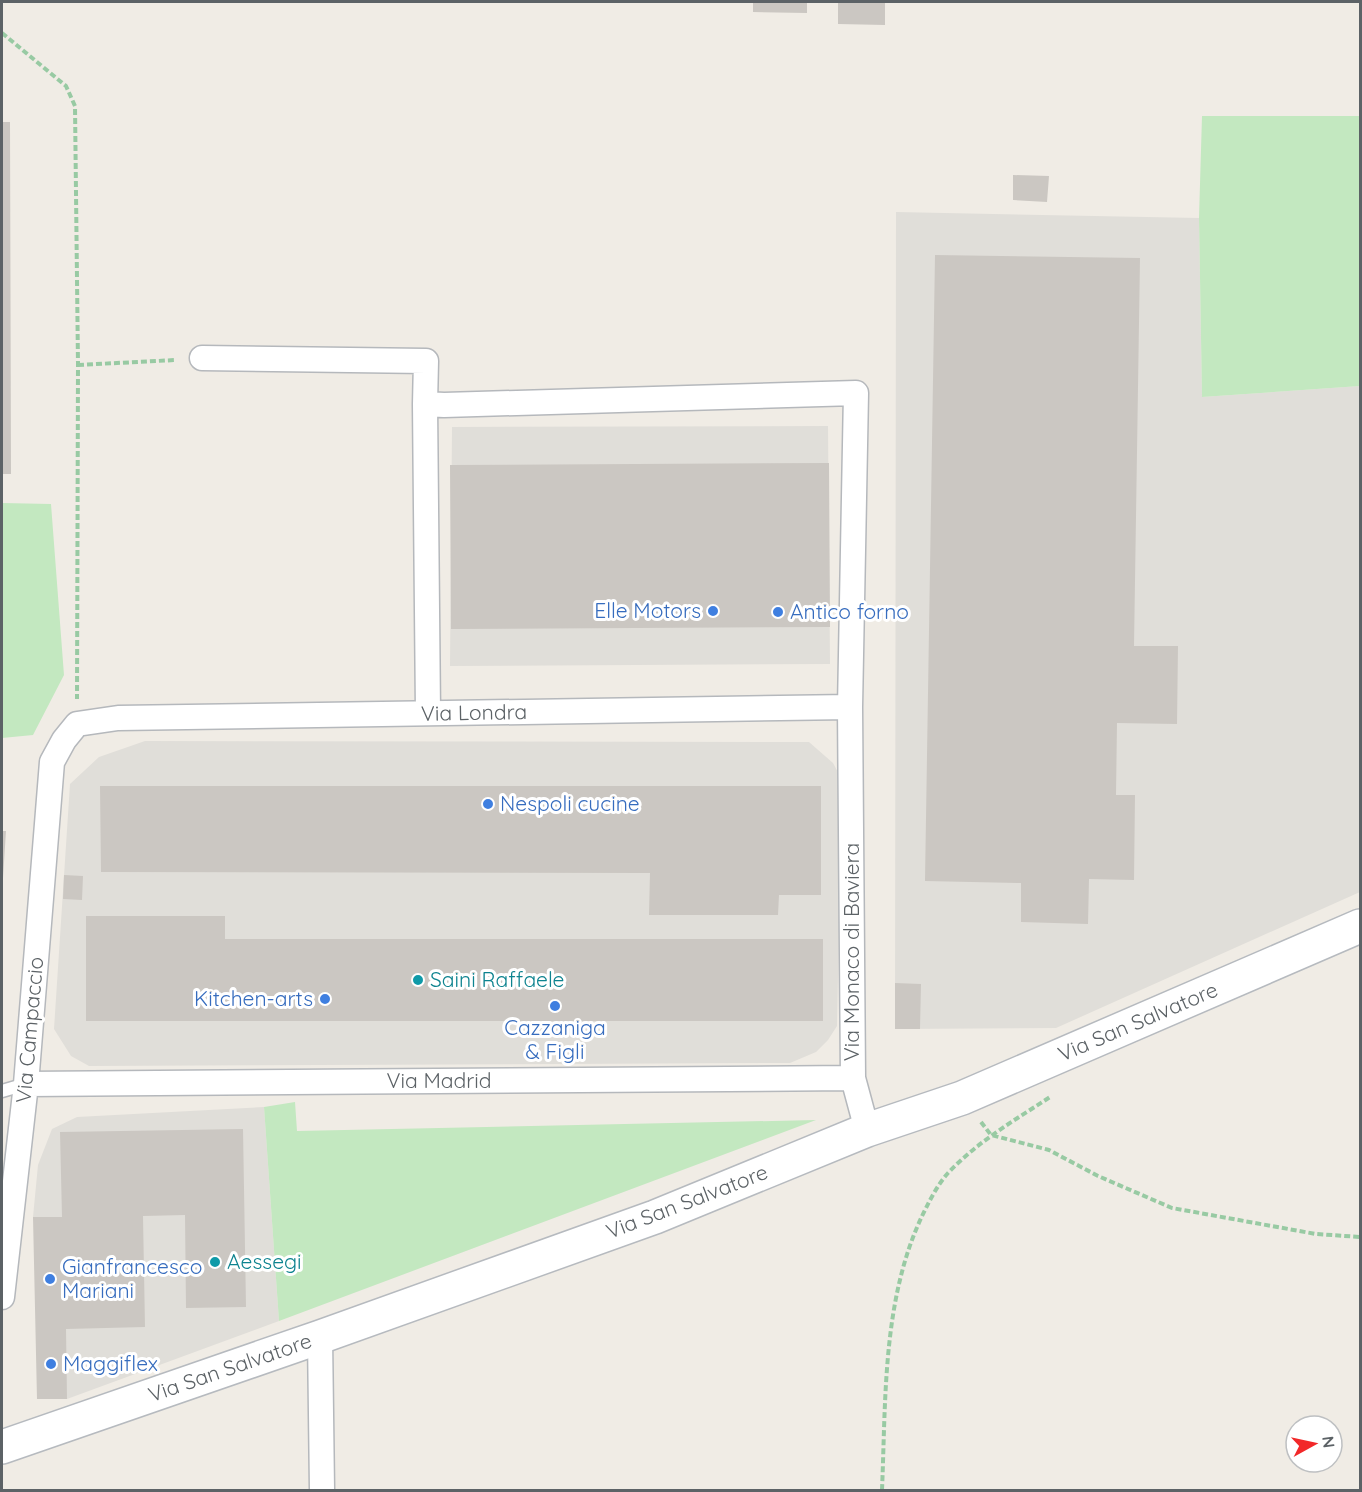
<svg xmlns="http://www.w3.org/2000/svg" width="1362" height="1492" font-family="Quicksand,sans-serif">
  <style>
    .industrial { fill: #e0ded9 }
    .green { fill: #c3e8c0 }
    .building { fill: #cbc7c2 }
    .lines { fill: none; stroke-linecap: round; stroke-linejoin: round }
    .lane-casing { stroke: #b5b8bc; stroke-width: 15 }
    .street-casing { stroke: #b5b8bc; stroke-width: 27 }
    .secondary-casing { stroke: #b6babf; stroke-width: 36 }
    .path { stroke: #98caa3; stroke-width: 4; stroke-dasharray: 6 3; stroke-linecap: butt }
    .lane { stroke: #fff; stroke-width: 12 }
    .street { stroke: #fff; stroke-width: 24 }
    .secondary { stroke: #fff; stroke-width: 33 }
    .shop-dot { fill: #3f7fe0; stroke: #fff; stroke-width: 2 }
    .culture-dot { fill: #0f9aa8; stroke: #fff; stroke-width: 2 }
    .labels { text-anchor: middle; stroke-width: 6; stroke-linejoin: round; paint-order: stroke }
    .shop-label { font-size: 21px; fill: #366cbe; stroke: #fff; text-anchor: start }
    .street-label { font-size: 21px; fill: #5c6266; stroke: #fff }
    .culture-label { font-size: 21px; fill: #0d838f; stroke: #fff; text-anchor: start }
  </style>
  <rect width="100%" height="100%" fill="#f0ece5"/>
  <!-- industrial -->
  <path class="industrial" d="M896,212L1199,218L1202,397L1360,386V892L1056,1028L895,1029Z
    M828,426L830,664L450,666L452,427Z
    M145,741L809,742L833,763L842,780L837,1026L828,1040L816,1052L790,1063L89,1066L71,1056L54,1029L70,784L99,757Z
    M264,1107L279,1321L67,1399L33,1217L38,1165L52,1129L77,1117Z"/>
  <!-- green -->
  <path class="green" d="M1202,116H1360V386L1202,397L1199,218Z
    M2,503L51,504L64,675L33,735L2,738Z
    M295,1102L297,1131L816,1120L279,1321L264,1107Z"/>
  <!-- building -->
  <path class="building" d="M753,2H807V13L753,12Z
    M838,2H885V25L838,24Z
    M2,122H10L11,474H2Z
    M1013,175L1049,176L1047,202L1013,200Z
    M935,255L1140,258L1134,646H1178L1177,724L1117,723L1116,795H1135L1134,880L1089,879L1088,924L1021,922V883L925,881Z
    M829,463L830,627L451,629L450,465Z
    M100,786H821V895H779L778,915H649L650,873L101,872Z
    M2,831H6L3,878H2Z
    M64,875L83,876L82,900L63,899Z
    M86,916H225V939H823V1021H86Z
    M895,983L921,984L920,1029H895Z
    M243,1129L246,1307L186,1308L185,1215L143,1216L145,1327L66,1329L67,1399H37L33,1217H62L60,1132Z"/>
  <g class="lines">
    <defs>
      <path id="lane" d="M2,1091L26,1084"/>
      <path id="street" d="M202,358L426,361L425,404
        M428,713L425,404L444,405L856,393L850,707
        M26,1084L853,1078
        M2,1297L26,1084L52,762L64,740L77,724L118,718L850,707L853,1078L867,1130
        M320,1337L322,1490"/>
      <path id="secondary" d="M2,1447L320,1337L655,1217L867,1130L962,1098L1360,926"/>
    </defs>
    <!-- lane casing -->
    <use href="#lane" class="lane-casing"/>
    <!-- street casing -->
    <use href="#street" class="street-casing"/>
    <!-- secondary casing -->
    <use href="#secondary" class="secondary-casing"/>
    <!-- path -->
    <path class="path" d="M2,33L66,86L75,106L78,365L77,699
      M78,365L176,360
      M981,1122L991,1135L1049,1150L1098,1176L1172,1208L1316,1234L1360,1237
      M882,1490C886,1396 882,1294 926,1208C932,1196 939,1183 948,1173C977,1142 1015,1120 1050,1097"/>
    <!-- lane -->
    <use href="#lane" class="lane"/>
    <!-- street -->
    <use href="#street" class="street"/>
    <!-- secondary -->
    <use href="#secondary" class="secondary"/>
  </g>
  <!-- markers -->
  <g class="shop-dot">
    <circle cx="713" cy="611" r="6"/>
    <circle cx="778" cy="612" r="6"/>
    <circle cx="488" cy="804" r="6"/>
    <circle cx="325" cy="999" r="6"/>
    <circle cx="555" cy="1006" r="6"/>
    <circle cx="50" cy="1279" r="6"/>
    <circle cx="51" cy="1364" r="6"/>
  </g>
  <g class="culture-dot">
    <circle cx="418" cy="980" r="6"/>
    <circle cx="215" cy="1262" r="6"/>
  </g>
  <g class="labels">
    <!-- shop labels -->
    <g class="shop-label">
      <text x="701" y="618" text-anchor="end">Elle Motors</text>
      <text x="790" y="619">Antico forno</text>
      <text x="500" y="811">Nespoli cucine</text>
      <text x="313" y="1006" text-anchor="end">Kitchen-arts</text>
      <text x="555" y="1035" text-anchor="middle">Cazzaniga<tspan x="555" dy="24">&amp; Figli</tspan></text>
      <text x="62" y="1274">Gianfrancesco<tspan x="62" dy="24">Mariani</tspan></text>
      <text x="63" y="1371">Maggiflex</text>
    </g>
    <!-- street labels -->
    <g class="street-label">
      <text transform="translate(474 713) rotate(-1)" y="7">Via Londra</text>
      <text transform="translate(852 952) rotate(-90)" y="7">Via Monaco di Baviera</text>
      <text transform="translate(1138 1022) rotate(-23)" y="7">Via San Salvatore</text>
      <text transform="translate(30 1030) rotate(-85)" y="7">Via Campaccio</text>
      <text x="439" y="1088">Via Madrid</text>
      <text transform="translate(687 1202) rotate(-21)" y="7">Via San Salvatore</text>
      <text transform="translate(230 1368) rotate(-19)" y="7">Via San Salvatore</text>
    </g>
    <!-- culture labels -->
    <g class="culture-label">
      <text x="430" y="987">Saini Raffaele</text>
      <text x="227" y="1269">Aessegi</text>
    </g>
  </g>
  <!-- border -->
  <rect width="1362" height="1492" fill="none" stroke="#5c6266" stroke-width="6"/>
  <!-- north arrow -->
  <g transform="translate(1314 1444) rotate(82)"><circle r="28" fill="#ffffff" stroke="#bec0c2" stroke-width="1.5"/>
  <path d="M0-4.5L10 22L0 15L-10 22Z" fill="#f22829"/>
  <text y="-9" font-size="16" font-weight="bold" text-anchor="middle" fill="#5c6266">N</text>
  </g>
</svg>
